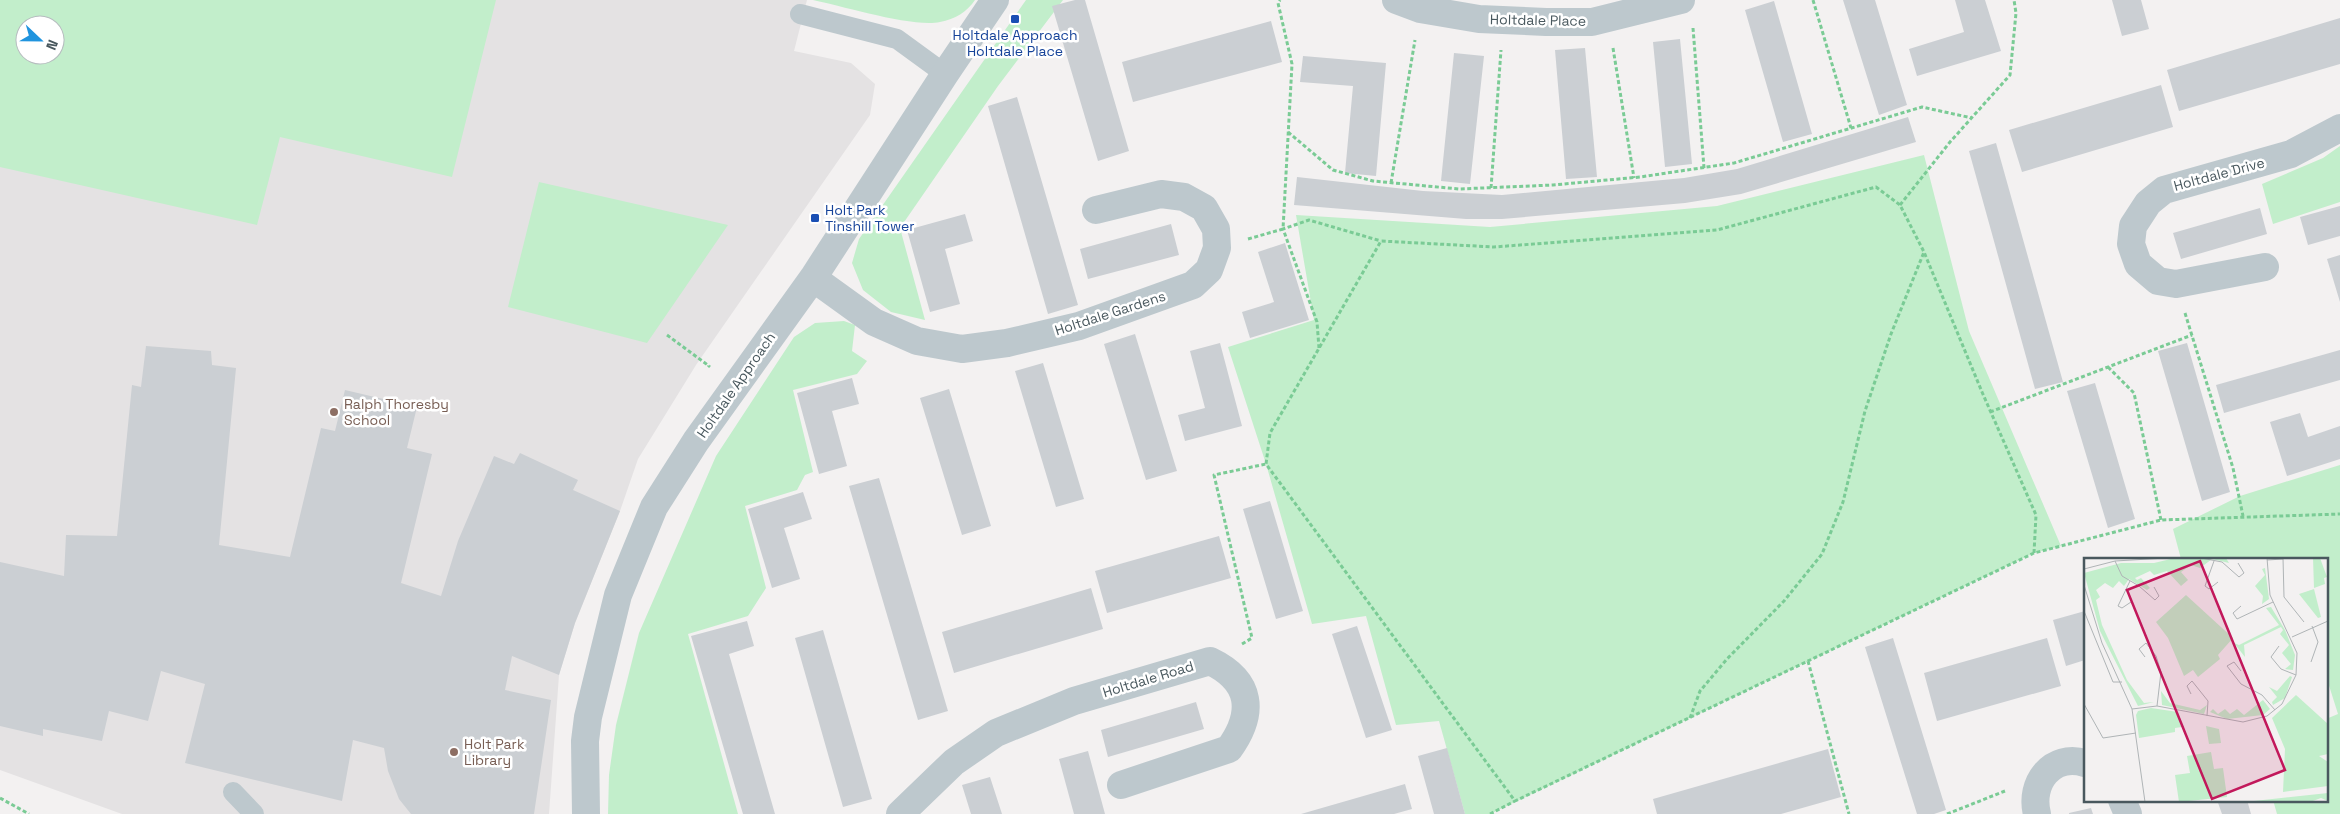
<svg xmlns="http://www.w3.org/2000/svg" width="2340" height="814" font-family="'Space Grotesk',sans-serif">
  <style>
    .education { fill: #e4e2e3; fill-rule: evenodd }
    .green { fill: #c2eecb; fill-rule: evenodd }
    .building { fill: #cbcfd3 }
    .lines { fill: none; stroke-linecap: round; stroke-linejoin: round }
    .path { stroke: #7acb95; stroke-width: 3; stroke-dasharray: 4 2.5; stroke-linecap: butt }
    .lane { stroke: #bdc8cd; stroke-width: 20 }
    .street { stroke: #bdc8cd; stroke-width: 28 }
    .transit-dot { fill: #1a4fb4; stroke: #fff; stroke-width: 2 }
    .education-dot { fill: #8d6e63; stroke: #fff; stroke-width: 2 }
    .labels { text-anchor: middle; stroke-width: 5; stroke-linejoin: round; paint-order: stroke }
    .street-label { font-size: 14px; fill: #49585e; stroke: #fff }
    .transit-label { font-size: 14px; fill: #164399; stroke: #fff }
    .education-label { font-size: 14px; fill: #785e54; stroke: #fff; text-anchor: start }
    .inset-road { fill: none; stroke: #afb4b6; stroke-width: 1 }
    .view { fill: #c2185b; fill-opacity: 0.15; stroke: #c2185b; stroke-width: 2.5 }
    .inset-edge { fill: none; stroke: #49585e; stroke-width: 2.5 }
  </style>
  <rect width="100%" height="100%" fill="#f3f1f1"/>
  <!-- education -->
  <path class="education" d="M0,0H807L794,51L851,63L875,84L870,115L696,365L638,459L620,511L575,623L559,675L549,814H122L0,770ZM25,25H55V55H25Z"/>
  <!-- green -->
  <path class="green" d="M0,0H496L452,177L280,137L257,225L0,167ZM25,25H55V55H25Z
    M813,0H975C967,12 955,19 940,22C914,28 842,6 813,0Z
    M1026,0H1063L998,86L900,228L925,320L891,312L863,290L852,263L859,239Z
    M2340,146V202L2273,224L2262,184L2323,158Z
    M1924,155L1969,331L2061,546L2034,553L1490,814H1465L1439,721L1396,725L1366,616L1312,624L1266,464L1228,347L1314,320L1296,215L1490,227L1717,206Z
    M539,182L728,225L647,343L508,307Z
    M844,321L855,325L852,351L867,361L857,374L793,390L813,472L805,475L797,490L745,506L766,588L748,616L688,634L738,814H608L609,775L616,725L639,633L716,456L794,337L815,323Z
    M2340,465V814H2277L2273,800H2326V719L2338,714L2326,676V559H2181L2173,529L2240,496Z"/>
  <!-- building -->
  <path class="building" d="M1075,0H1085L1129,151L1098,161L1052,6Z
    M1843,0H1875L1907,105L1879,115Z
    M1955,0H1985L2001,51L1917,76L1909,49L1964,32Z
    M2112,0H2141L2149,29L2122,36Z
    M1774,1L1812,134L1783,142L1745,10Z
    M2340,18V64L2179,111L2167,70Z
    M1271,21L1282,62L1133,102L1122,62Z
    M1680,39L1692,164L1665,167L1653,42Z
    M1585,48L1597,177L1566,179L1555,50Z
    M1454,53L1484,56L1470,184L1441,181Z
    M1303,56L1386,63L1376,176L1345,173L1353,86L1300,82Z
    M2161,85L2173,127L2022,172L2009,130Z
    M1017,97L1078,305L1048,314L988,106Z
    M1908,117L1916,142L1741,194L1685,203L1502,219H1466L1294,205L1297,177L1423,191L1502,195L1684,178L1737,169Z
    M1996,143L2063,382L2035,389L1969,151Z
    M2340,206V236L2308,245L2300,217Z
    M2260,208L2267,234L2181,259L2173,233Z
    M965,214L973,241L945,249L960,304L930,312L907,230Z
    M1171,224L1179,255L1088,279L1080,249Z
    M1285,243L1309,320L1250,338L1242,312L1274,302L1258,252Z
    M2340,255V302L2327,259Z
    M1135,334L1177,471L1146,480L1104,344Z
    M1220,343L1242,426L1185,441L1178,415L1205,408L1190,351Z
    M2187,343L2230,492L2202,501L2158,351Z
    M146,346L211,351L212,365L236,368L219,545L290,557L321,428L335,431L345,390L417,407L407,448L432,454L401,583L441,596L458,541L494,456L514,464L520,453L578,480L573,490L620,511L575,623L559,675L512,656L505,690L551,700L534,814H411L399,799L388,771L384,748L353,740L342,801L185,763L205,684L161,671L148,721L109,711L102,741L43,729V736L0,726V562L64,576L66,535L117,536L132,385L141,387Z
    M2340,350V380L2224,413L2216,385Z
    M1043,363L1084,499L1056,507L1015,371Z
    M852,378L859,404L832,411L847,466L819,474L797,393Z
    M2095,383L2135,519L2108,528L2067,391Z
    M949,389L991,526L962,535L920,398Z
    M2300,413L2308,437L2340,426V459L2287,476L2270,422Z
    M879,478L948,711L918,720L849,486Z
    M803,492L812,519L784,528L800,579L772,588L748,509Z
    M1270,501L1303,611L1276,619L1243,509Z
    M1219,536L1231,578L1107,613L1095,571Z
    M1091,588L1103,629L954,673L942,632Z
    M2085,611V660L2066,666L2053,620Z
    M747,621L754,646L729,654L775,814H743L691,636Z
    M1357,626L1392,730L1366,738L1332,634Z
    M823,630L872,799L843,807L795,638Z
    M1893,638L1946,810L1934,814H1917L1865,647Z
    M2047,638L2061,686L1937,721L1924,673Z
    M1196,702L1204,729L1108,757L1101,730Z
    M1447,748L1465,814H1434L1418,756Z
    M1828,749L1841,797L1781,814H1657L1653,799Z
    M1088,751L1105,814H1074L1059,759Z
    M990,777L1002,814H971L962,785Z
    M1405,784L1412,809L1394,814H1301Z
    M2217,800H2247L2251,814H2222Z
    M2091,808L2093,814H2069V813Z"/>
  <g class="lines">
    <!-- path -->
    <path class="path" d="M1813,0L1851,128
      M1693,28L1704,168
      M1613,48L1634,178
      M1288,132L1333,170L1373,181L1459,189L1553,185L1640,177L1734,163L1922,107L1972,118
      M1391,183L1415,40
      M1491,188L1501,50
      M1900,205L1950,142L2010,75L2016,13L2014,0
      M1248,239L1283,229L1292,64L1278,3L1280,0
      M2185,313L2233,468L2243,516
      M667,335L709,366L708,367
      M1319,348L1317,322L1283,229L1309,220L1381,241
      M2108,367L2134,393L2161,520
      M1990,412L2192,335
      M2034,553L2036,515L1982,392L1924,252L1900,205L1876,187L1717,230L1494,247L1381,241L1270,433L1266,464L1515,801L2034,553L2161,520L2340,514
      M1242,644L1252,638L1214,475L1266,464
      M1808,661L1849,814
      M1690,718L1700,691L1727,659L1784,601L1822,554L1843,502L1865,411L1891,334L1924,252
      M0,798L29,814
      M1490,814L1515,801
      M1947,814L2005,791"/>
    <!-- lane -->
    <path class="lane" d="M800,14L897,39L945,74
      M233,792L254,814"/>
    <!-- street -->
    <path class="street" d="M1396,0L1420,9L1479,19L1546,22H1592L1681,0
      M2265,267L2176,284L2158,281L2138,264L2131,244L2133,226L2148,203L2164,190L2291,154L2340,128
      M813,278L874,322L917,341L962,349L1007,343L1079,326L1193,285L1209,270L1217,248L1216,229L1204,208L1184,197L1161,194L1096,210
      M2122,800L2128,814
      M586,814L585,741L588,717L618,595L654,507L696,441L813,278L945,74L995,0
      M900,814L954,762L996,733L1074,701L1210,661C1252,681 1255,713 1229,749L1121,785
      M2037,814C2029,783 2052,753 2085,763"/>
  </g>
  <!-- markers -->
  <g class="transit-dot">
    <rect x="1010" y="14" width="10" height="10" rx="2.5"/>
    <rect x="810" y="213" width="10" height="10" rx="2.5"/>
  </g>
  <g class="education-dot">
    <circle cx="334" cy="412" r="5"/>
    <circle cx="454" cy="752" r="5"/>
  </g>
  <g class="labels">
    <!-- street labels -->
    <g class="street-label">
      <text transform="translate(1538 20) rotate(1)" y="5">Holtdale Place</text>
      <text transform="translate(2219 174) rotate(-15)" y="5">Holtdale Drive</text>
      <text transform="translate(1110 313) rotate(-18)" y="5">Holtdale Gardens</text>
      <text transform="translate(736 385) rotate(-55)" y="5">Holtdale Approach</text>
      <text transform="translate(1148 679) rotate(-17)" y="5">Holtdale Road</text>
    </g>
    <!-- transit labels -->
    <g class="transit-label">
      <text x="1015" y="40">Holtdale Approach<tspan x="1015" dy="16">Holtdale Place</tspan></text>
      <text x="825" y="215" text-anchor="start">Holt Park<tspan x="825" dy="16">Tinshill Tower</tspan></text>
    </g>
    <!-- education labels -->
    <g class="education-label">
      <text x="344" y="409">Ralph Thoresby<tspan x="344" dy="16">School</tspan></text>
      <text x="464" y="749">Holt Park<tspan x="464" dy="16">Library</tspan></text>
    </g>
  </g>
  <!-- overview -->
  <g transform="translate(2084 558)">
    <rect width="244" height="244" fill="#f3f1f1"/>
    <path d="M91,0H142L145,5L128,1L116,10L107,7L97,14L104,22L97,28L83,13L70,17L66,13L51,20L53,22L57,20L66,30L63,32L45,21L40,28L35,23L29,30L21,25L12,32L16,39L12,42L18,67L43,122L60,145L70,144L54,148L16,73L0,15L37,5H70ZM229,0H236L243,19L240,20L241,26L230,30ZM181,10L185,41L178,46L179,38L171,28L181,17L178,11ZM230,31L237,59L234,60L215,36ZM102,37L149,80L134,97L136,101L114,119L109,112L100,118L84,80L72,64ZM187,49L201,72L211,97L209,112L201,111L207,106L198,95L205,87L196,76L199,72L197,69L160,87L161,99L150,85L155,87L195,67L182,50ZM206,118L208,119L201,140L189,147L188,144L193,139L185,129L193,133ZM77,133L86,145L116,152L123,147L120,156L78,147ZM212,137L244,166V196L235,198L244,204V228L199,234L201,191L188,160ZM179,142L186,151L179,157L143,161L126,154L129,151L134,156L141,151L146,156L153,151L160,157ZM67,150L94,154L98,169L91,170V174L55,180L52,157L54,153ZM122,168L135,171L137,185L125,186ZM127,194L130,211L139,210L143,239L95,244L91,217L106,215L103,198ZM244,235V243L237,240L226,244H161Z" fill="#c2eecb"/>
    <path class="inset-road" d="M117,0L138,4L155,19L160,15L154,5M199,0L200,39L220,64M183,2L199,1M31,3L38,18L55,28L71,42L75,38L70,29M130,3L121,28L125,31L134,24M0,11L31,3L82,0M46,23L34,48L38,50L47,44M0,27L18,85L48,151L61,244M157,48L149,55L153,61L189,44M0,53L29,124H38M208,79L244,63M195,88L187,99L197,111L212,117M61,99L55,91L62,85L72,98L77,114L73,148M227,104L234,84L228,68M157,113L150,104L143,108L157,126L178,137L191,152M107,136L103,128L108,123L124,143L123,158M0,146L19,180L52,175M48,151L73,148L159,164L183,158L198,146L212,117L213,95L186,37L183,0"/>
    <path class="view" d="M116,3L201,212L128,241L43,32Z"/>
    <rect width="244" height="244" class="inset-edge"/>
  </g>
  <!-- north arrow -->
  <g transform="translate(40 40) rotate(112)"><circle r="24" fill="#ffffff" stroke="#b6bcbf"/>
  <path d="M0-4L9 19L0 12L-9 19Z" fill="#2094de"/>
  <text y="-8" font-size="14" font-weight="bold" text-anchor="middle" fill="#49585e">N</text>
  </g>
</svg>
